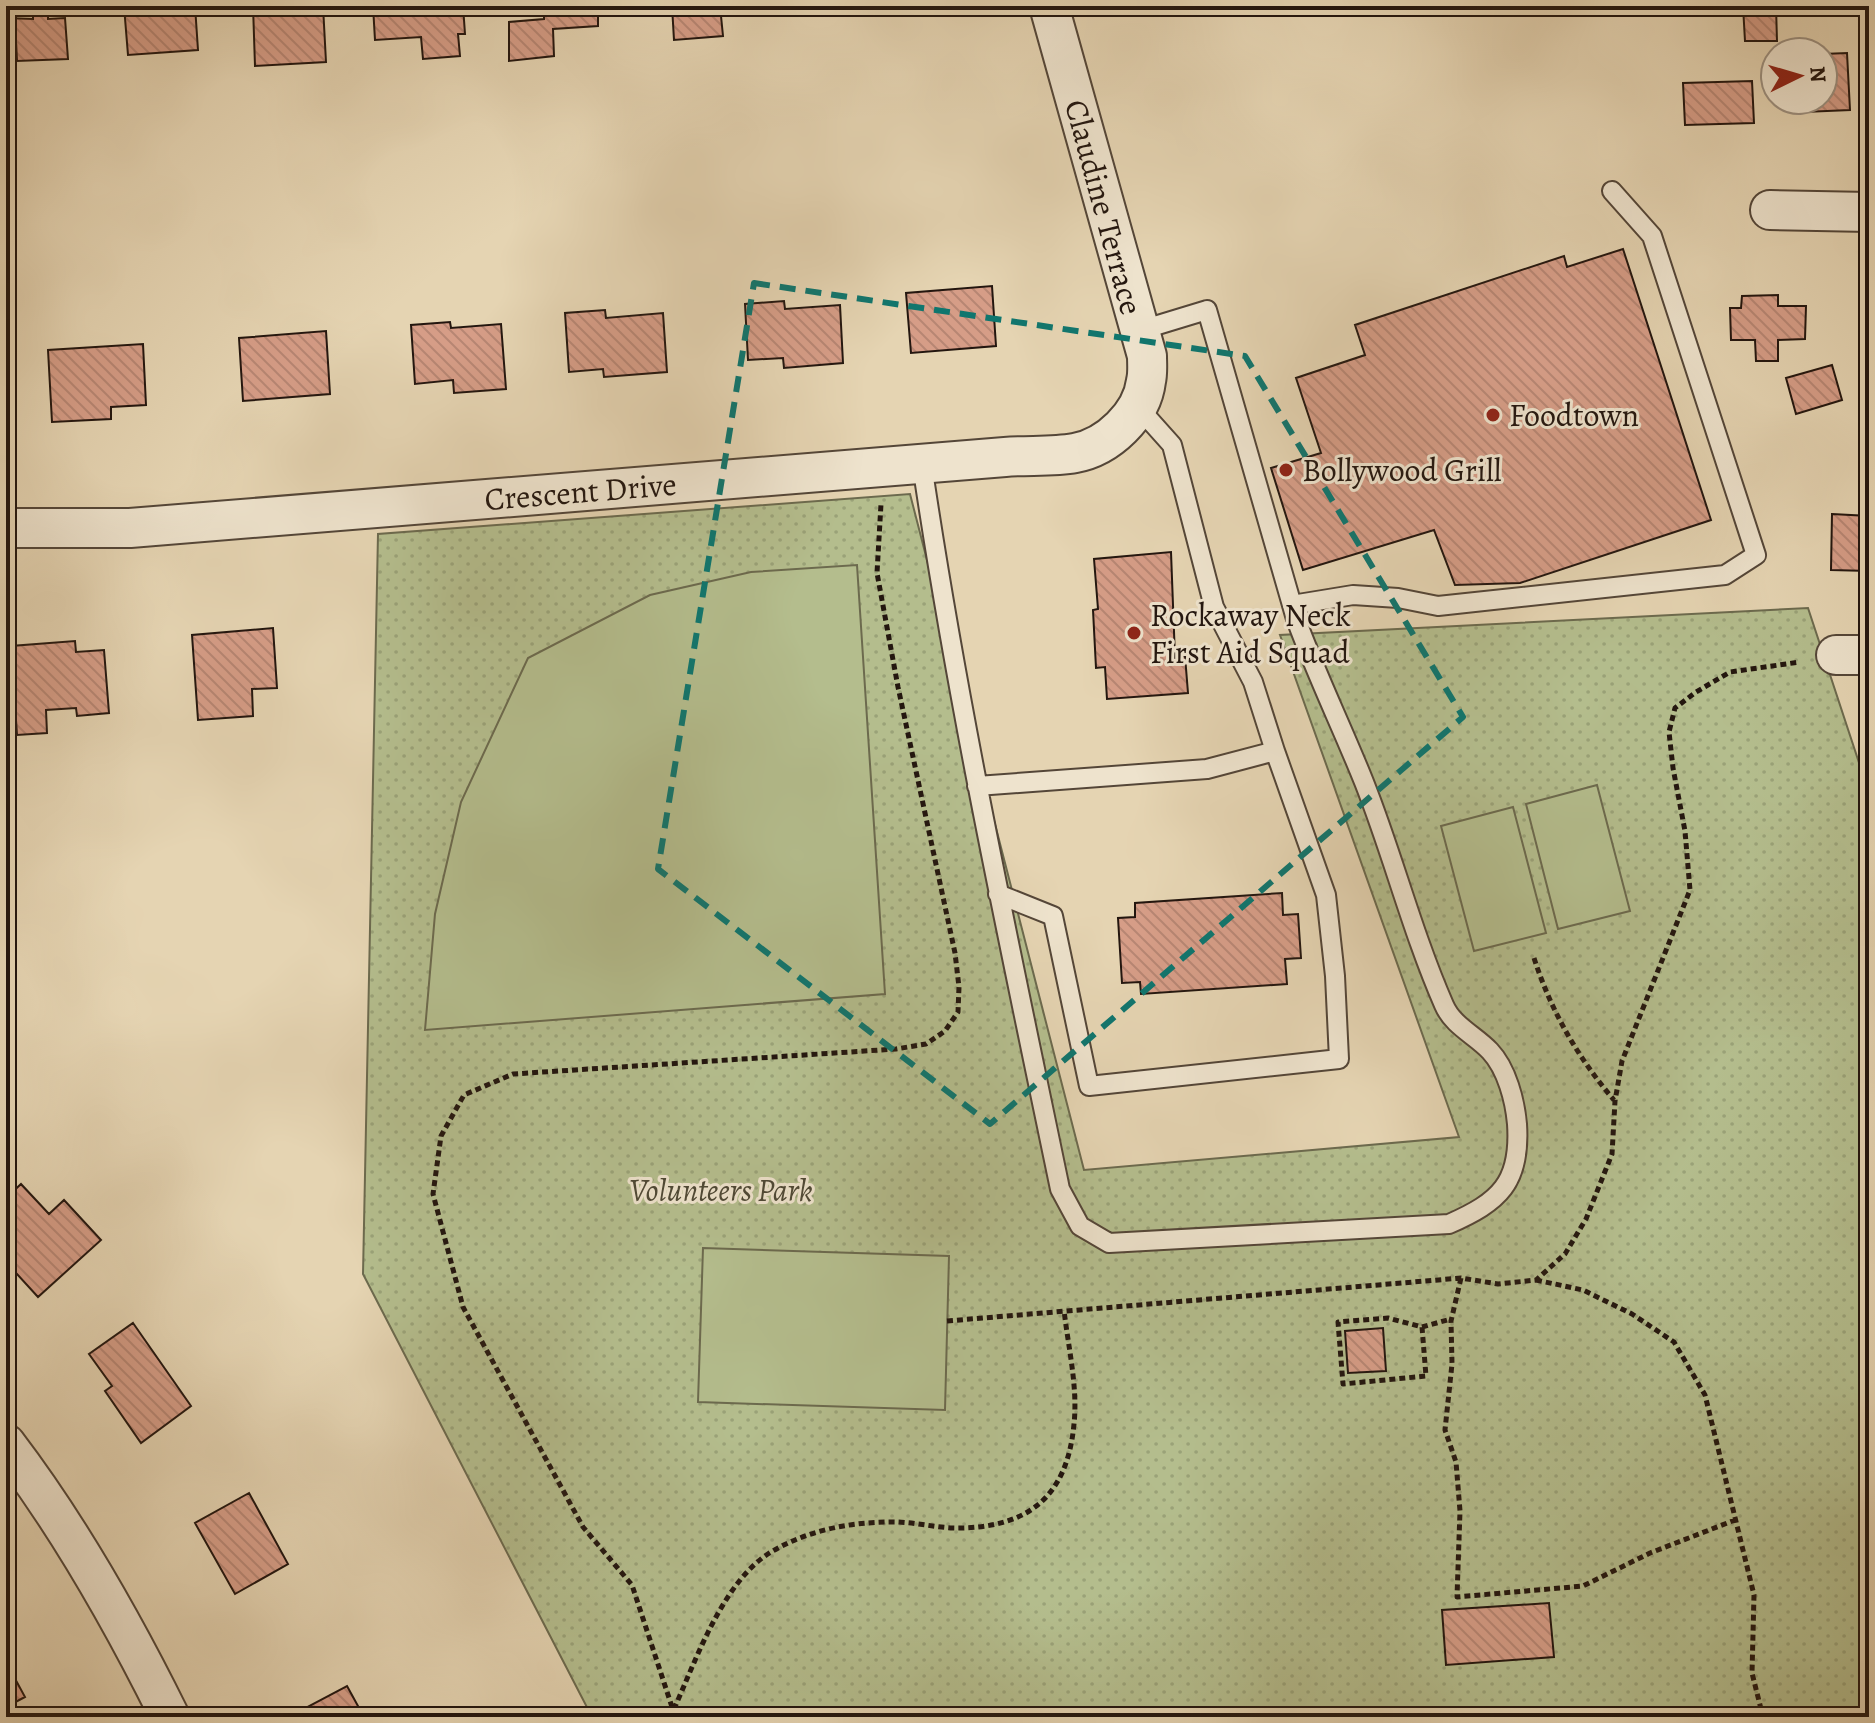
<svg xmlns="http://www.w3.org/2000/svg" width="1875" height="1723" font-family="Alegreya,serif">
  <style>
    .park { fill: url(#park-dots); stroke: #6c6a4e; stroke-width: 2 }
    .pitch { fill: #b4bd8d; stroke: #6c6a4e; stroke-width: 2 }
    .building { fill: url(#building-back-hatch); stroke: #23160f; stroke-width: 2 }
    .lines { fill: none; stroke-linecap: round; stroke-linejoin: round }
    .service-casing { stroke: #544638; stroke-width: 22 }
    .minor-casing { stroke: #544638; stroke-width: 42 }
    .path { stroke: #23160f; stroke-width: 5; stroke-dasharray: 6 4; stroke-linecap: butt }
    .service { stroke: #eee3cd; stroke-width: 18 }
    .minor { stroke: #eee3cd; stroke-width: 38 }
    .marked { fill: none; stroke: #0f766e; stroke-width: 6; stroke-dasharray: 16 10; stroke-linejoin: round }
    .poi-dot { fill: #8f2418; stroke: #eee3cd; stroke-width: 3 }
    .labels { text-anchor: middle; stroke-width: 6; stroke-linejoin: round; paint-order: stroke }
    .street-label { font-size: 32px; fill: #23160f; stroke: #eee3cd }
    .poi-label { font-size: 32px; fill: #23160f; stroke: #eee3cd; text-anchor: start }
    .park-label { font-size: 32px; font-style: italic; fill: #4e4835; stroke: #eee3cd }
  </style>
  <defs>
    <pattern id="park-dots" width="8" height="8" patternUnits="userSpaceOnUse" patternTransform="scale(2)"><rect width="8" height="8" fill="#b4bd8d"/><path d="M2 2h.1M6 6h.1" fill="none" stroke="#9aa278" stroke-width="1.8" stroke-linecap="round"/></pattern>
    <pattern id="building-back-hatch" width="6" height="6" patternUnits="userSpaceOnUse" patternTransform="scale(2)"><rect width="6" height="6" fill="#d69d87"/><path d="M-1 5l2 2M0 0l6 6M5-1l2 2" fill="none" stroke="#b78673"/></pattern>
  </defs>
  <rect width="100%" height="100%" fill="#e5d4b2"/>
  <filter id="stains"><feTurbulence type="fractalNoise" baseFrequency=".0025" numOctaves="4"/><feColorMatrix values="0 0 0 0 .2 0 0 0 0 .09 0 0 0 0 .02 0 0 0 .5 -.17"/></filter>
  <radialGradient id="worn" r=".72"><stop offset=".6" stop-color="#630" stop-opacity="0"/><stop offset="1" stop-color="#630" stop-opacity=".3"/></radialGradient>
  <!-- park -->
  <path class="park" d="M910,494L1084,1170L1459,1137L1280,635L1808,608L1869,793V1676L1866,1717H592L363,1274L378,534Z"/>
  <!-- pitch -->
  <path class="pitch" d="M857,565L885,994L425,1030L435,914L461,802L528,658L650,595L751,572Z
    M1597,785L1630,911L1558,929L1526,804Z
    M1513,807L1546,933L1474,951L1441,826Z
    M703,1248L949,1256L945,1410L698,1402Z"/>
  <!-- building -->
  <path class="building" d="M124,6H144L145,10L159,8V6H195L198,50L128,55Z
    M253,6H323L326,62L255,66Z
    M373,6H463L465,34H458L460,56L423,59L421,37L375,40Z
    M544,6H598V26L553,29L554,56L509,61V22L544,19Z
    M672,6H720L723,36L674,40Z
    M780,6H868V13L843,15L842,8L780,12Z
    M1743,6H1776L1777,41H1745Z
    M48,7V19L65,18L68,59L17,61L16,41H6V18L33,19V8Z
    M1847,53L1850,110L1804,112V100H1823V54Z
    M1752,81L1754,123L1685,125L1683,83Z
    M1623,249L1711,520L1520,583L1455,585L1434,530L1303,570L1271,468L1321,453L1296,378L1365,355L1355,325L1564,256L1567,267Z
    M992,286L996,346L911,353L906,293Z
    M1778,295V306H1806L1805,339L1778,340V361H1756L1755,340H1731L1730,308H1741L1742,296Z
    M784,301L785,309L840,305L843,363L784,368L783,358L748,360L745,304Z
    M605,310L606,318L663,313L667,372L604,377L603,369L569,372L565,313Z
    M450,322L451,328L501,324L506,389L454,393L453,380L415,384L411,325Z
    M326,331L330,394L243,401L239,338Z
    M143,344L146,405L111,407V419L52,422L48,350Z
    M1832,365L1842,400L1796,414L1786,378Z
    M1832,514L1869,516V571L1831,570Z
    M1171,552L1175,658L1185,656L1188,693L1107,699L1105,667L1096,668L1093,610L1098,609L1094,559Z
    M273,628L277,688L252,689L253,716L198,720L192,635Z
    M75,641L76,652L104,650L109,713L77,716L76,708L46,710L47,733L17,735L11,646Z
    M1282,893L1283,915L1298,914L1301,958L1285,959L1287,984L1141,994L1140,982L1122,983L1118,918L1135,917V903Z
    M21,1184L49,1214L64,1200L101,1240L38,1297L6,1262V1198Z
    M133,1323L191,1406L141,1443L105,1391L112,1386L89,1354Z
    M1383,1328L1386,1371L1348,1373L1345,1331Z
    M249,1493L288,1564L235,1594L195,1523Z
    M1549,1603L1554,1657L1446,1665L1442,1610Z
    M6,1662L25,1697L6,1707Z
    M347,1686L364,1717H296L294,1714Z"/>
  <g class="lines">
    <defs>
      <path id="service" d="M922,464C958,708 1010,948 1060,1189L1080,1226L1109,1243L1449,1224C1499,1202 1521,1183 1517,1124C1515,1101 1507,1069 1490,1051C1475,1035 1453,1026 1444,1005C1412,932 1393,855 1364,782C1342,727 1316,674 1296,619L1207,310L1138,331
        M1292,605L1353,595L1398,598L1438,606L1725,575L1756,555L1652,236L1612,191
        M977,786L1207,769L1275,751L1253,682L1214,607L1172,445L1138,407
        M998,894L1053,916L1089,1086L1339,1059L1335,976L1326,895L1275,751"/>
      <g id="minor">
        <path d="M1770,210L1869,212"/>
        <path id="s1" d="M6,528H130L1005,457C1028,455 1053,457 1075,453C1108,447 1142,415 1146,381C1148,373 1147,364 1147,356L1049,6"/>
        <path d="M1836,655H1869"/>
        <path d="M6,1444C70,1528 123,1622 170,1717"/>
      </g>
    </defs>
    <!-- service casing -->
    <use href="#service" class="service-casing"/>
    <!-- minor casing -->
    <use href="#minor" class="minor-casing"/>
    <!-- path -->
    <path class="path" d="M1534,958C1551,1011 1578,1058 1614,1100
      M1461,1278L1451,1321L1452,1364L1445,1430L1456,1462L1460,1511L1457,1597L1583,1586L1650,1553L1735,1520
      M1536,1280L1583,1290L1632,1314L1674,1342L1705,1395L1754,1595L1752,1673L1763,1717
      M947,1321L1461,1278L1498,1284L1536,1280L1565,1254L1586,1219L1612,1154L1615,1101L1622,1061L1690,890L1685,831L1673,768L1669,732L1675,708L1696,692L1730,672L1800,662
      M1422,1327L1426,1376L1343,1384L1338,1322L1388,1318L1422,1327L1451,1319
      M674,1709C696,1660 723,1581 771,1552C808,1530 850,1522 893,1522C913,1522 933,1527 953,1528C1026,1529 1067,1499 1074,1424C1078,1387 1068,1346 1064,1310
      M673,1717V1710L632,1585L583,1527L463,1307L433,1194L441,1136L464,1095L513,1074L896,1049L926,1044L945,1031L958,1012L959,987L955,953L898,687L877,573L881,504"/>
    <!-- service -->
    <use href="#service" class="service"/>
    <!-- minor -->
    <use href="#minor" class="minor"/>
  </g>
  <!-- marked area -->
  <path class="marked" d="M754,283L1245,356L1463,717L990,1124L658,869Z"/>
  <!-- markers -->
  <g class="poi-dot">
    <circle cx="1493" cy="415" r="8"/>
    <circle cx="1286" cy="470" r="8"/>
    <circle cx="1134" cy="633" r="8"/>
  </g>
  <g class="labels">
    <!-- street labels -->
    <g class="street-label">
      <text transform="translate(1104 207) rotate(75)" y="11">Claudine Terrace</text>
      <text dy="11" stroke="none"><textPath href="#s1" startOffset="576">Crescent Drive</textPath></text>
    </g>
    <!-- poi labels -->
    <g class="poi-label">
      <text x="1509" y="426">Foodtown</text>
      <text x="1302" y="481">Bollywood Grill</text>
      <text x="1150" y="626">Rockaway Neck<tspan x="1150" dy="37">First Aid Squad</tspan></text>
    </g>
    <!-- park labels -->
    <g class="park-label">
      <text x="721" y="1201">Volunteers Park</text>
    </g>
  </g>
  <!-- margin -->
  <rect width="1875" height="1723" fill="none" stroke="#e5d4b2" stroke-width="32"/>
  <rect x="8" y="8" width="1859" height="1707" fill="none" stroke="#23160f" stroke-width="4"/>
  <rect x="16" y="16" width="1843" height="1691" fill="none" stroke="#23160f" stroke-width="2"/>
  <!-- north arrow -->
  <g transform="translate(1799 76) rotate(85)"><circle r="38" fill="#eee3cd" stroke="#9d9181" stroke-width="2"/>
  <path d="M0-6L14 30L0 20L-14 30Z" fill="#8f2418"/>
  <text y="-12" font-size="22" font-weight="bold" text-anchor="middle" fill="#23160f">N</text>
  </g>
  <rect width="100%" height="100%" filter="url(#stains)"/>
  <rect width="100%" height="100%" fill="url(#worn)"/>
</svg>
